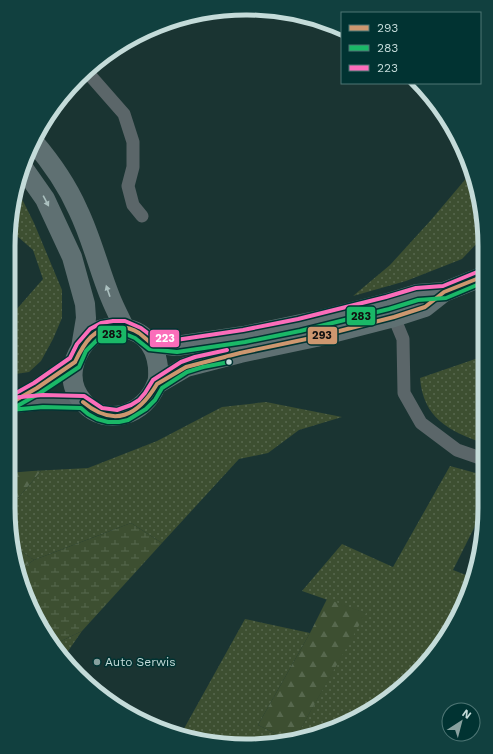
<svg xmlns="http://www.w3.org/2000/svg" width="493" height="754" font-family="'Work Sans',sans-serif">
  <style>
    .grass { fill: url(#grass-dots) }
    .forest { fill: url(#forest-firs) }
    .wetland { fill: url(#wetland-marsh) }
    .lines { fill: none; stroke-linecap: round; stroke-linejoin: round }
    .minor { stroke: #5b6669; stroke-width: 13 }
    .secondary { stroke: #59686a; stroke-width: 18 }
    .primary { stroke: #5f7072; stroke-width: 20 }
    .bus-1-casing { stroke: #013332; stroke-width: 7 }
    .bus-2-casing { stroke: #013332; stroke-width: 7 }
    .bus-3-casing { stroke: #013332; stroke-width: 7 }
    .bus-1 { stroke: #cd976f; stroke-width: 4 }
    .bus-2 { stroke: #1ab867; stroke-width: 4 }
    .bus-3 { stroke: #fb6dba; stroke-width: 4 }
    .oneway { fill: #abc0bf }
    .bus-dot { fill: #c4dbd9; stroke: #013332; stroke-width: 1.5 }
    .poi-dot { fill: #88a19f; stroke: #013332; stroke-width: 1.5 }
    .labels { text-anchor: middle; stroke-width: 3; stroke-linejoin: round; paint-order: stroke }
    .poi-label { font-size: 12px; fill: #c4dbd9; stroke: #013332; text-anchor: start }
    .rim { fill: none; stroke: #c4dbd9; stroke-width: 5 }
    .line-badge { stroke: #013332; stroke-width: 1.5 }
    .badge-label { font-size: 11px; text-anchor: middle; font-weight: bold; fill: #fff }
    .pale-badge-label { font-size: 11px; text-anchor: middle; font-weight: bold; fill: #111 }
  </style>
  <defs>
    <pattern id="grass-dots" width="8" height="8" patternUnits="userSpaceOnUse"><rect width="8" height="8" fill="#3d4f31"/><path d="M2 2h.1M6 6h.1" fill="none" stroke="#57684e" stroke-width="1.8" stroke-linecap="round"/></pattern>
    <pattern id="forest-firs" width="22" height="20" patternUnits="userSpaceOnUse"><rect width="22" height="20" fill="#3d4f31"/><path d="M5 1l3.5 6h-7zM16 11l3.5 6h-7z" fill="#57684e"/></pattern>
    <pattern id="wetland-marsh" width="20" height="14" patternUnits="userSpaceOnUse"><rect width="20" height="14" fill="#3d4f31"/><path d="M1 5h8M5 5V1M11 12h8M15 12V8" fill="none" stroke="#57684e"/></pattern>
  </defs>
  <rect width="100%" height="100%" fill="#1a3432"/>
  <!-- grass -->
  <path class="grass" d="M469,175L484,231V236L462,259L406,281L353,296L390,265L431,220Z
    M17,194L23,201L34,223L62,290V318L53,339L41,361L29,372L9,375V318L43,279L33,250L10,230V215Z
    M484,356L483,443C449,431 423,418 420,378Z
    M266,402L342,417L299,430L268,453L239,459L162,543L131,523L34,560L14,546L8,510L41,471H32L88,468L157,441L222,407Z
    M450,466L483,475V510L453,570L471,577L461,613L426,665L366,714L308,738L295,739L365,613L302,591L342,544L393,567Z
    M245,619L310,633L258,725L289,740L231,746L181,734Z
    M82,631L64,657L53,645Z"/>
  <!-- forest -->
  <path class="forest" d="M32,471H41L8,510V473Z
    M14,546L34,560L18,571Z
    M327,599L366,613L295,739L289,740L258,725L310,633Z"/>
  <!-- wetland -->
  <path class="wetland" d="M131,523L162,543L82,631L53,645L48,640L21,584L18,571L34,560Z"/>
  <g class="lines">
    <!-- minor -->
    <path class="minor" d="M88,73L124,114L133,142V167L128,186L133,205L142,216
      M391,310L403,339L404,393L421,423L457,450L483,459"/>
    <!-- secondary -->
    <path class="secondary" d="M10,404L37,388L75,362
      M14,404L43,401L83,402"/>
    <!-- primary -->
    <path class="primary" d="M33,141C51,162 67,185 78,210C92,239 99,270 111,299C115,309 120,318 124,327
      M24,169L45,199L72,257L85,304L86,318L81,348
      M114,327C140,328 155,341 158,367C158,373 159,380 156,385C145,414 107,428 84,403C64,382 72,352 94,334C99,329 107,328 114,327Z
      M151,343L176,346L244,336L325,319L388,303L417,294L444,292
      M157,384L186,367L240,353L316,337L394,317L425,307L444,292L484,276"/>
    <defs>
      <path id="bus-1" d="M75,362C84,343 94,326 118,327C125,327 133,329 139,333C143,336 147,340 151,343
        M157,384L186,367L240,353L316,337L394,317L425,307L444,292L484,276
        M83,402C114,428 138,416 157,384
        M9,404L37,388L75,362"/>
      <path id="bus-2" d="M12,409L40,393L79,367L86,351L98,339L105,335L123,333L135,338L149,349L177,352L245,342L300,331L389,309L418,300L446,298L484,282
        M10,410L43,407L81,408L88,414L97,419L108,422H119L128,420L146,409L155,400L162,388L187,372L203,367L229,362"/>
      <path id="bus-3" d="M9,397L34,383L70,358L77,344L90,329L101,323L113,321H125L141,328L153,337L176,340L243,330L298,319L386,297L416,288L443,286L482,270
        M9,398L43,395L84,396L102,408L117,410L131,405L139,400L145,393L153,380L181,362L195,357L227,350"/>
    </defs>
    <!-- bus-1 casing -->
    <use href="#bus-1" class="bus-1-casing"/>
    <!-- bus-2 casing -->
    <use href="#bus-2" class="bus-2-casing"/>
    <!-- bus-3 casing -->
    <use href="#bus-3" class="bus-3-casing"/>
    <!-- bus-1 -->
    <use href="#bus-1" class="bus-1"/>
    <!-- bus-2 -->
    <use href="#bus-2" class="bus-2"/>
    <!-- bus-3 -->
    <use href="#bus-3" class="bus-3"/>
  </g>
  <!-- one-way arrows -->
  <defs><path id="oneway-solid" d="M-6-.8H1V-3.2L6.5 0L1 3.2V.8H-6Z"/></defs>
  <g class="oneway">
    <use href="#oneway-solid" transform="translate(46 201) rotate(62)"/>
    <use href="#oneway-solid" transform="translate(108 291) rotate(-109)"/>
  </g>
  <!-- markers -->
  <circle class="bus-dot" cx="229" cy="362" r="3.5"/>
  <circle class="poi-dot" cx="97" cy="662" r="4"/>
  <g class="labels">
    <!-- poi labels -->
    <g class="poi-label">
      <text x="105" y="666">Auto Serwis</text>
    </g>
  </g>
  <!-- crop -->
  <path d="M0 0H493V754H0ZM246 15H247A231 231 0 0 1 478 246V508A231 231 0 0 1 247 739H246A231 231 0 0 1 15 508V246A231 231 0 0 1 246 15Z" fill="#11403f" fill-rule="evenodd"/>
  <path class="rim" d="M246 15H247A231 231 0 0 1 478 246V508A231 231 0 0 1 247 739H246A231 231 0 0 1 15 508V246A231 231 0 0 1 246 15Z"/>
  <g class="line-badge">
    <rect x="346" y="306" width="30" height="20" rx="4" fill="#1ab867"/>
    <rect x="97" y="325" width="30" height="19" rx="4" fill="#1ab867"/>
    <rect x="307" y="326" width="31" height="19" rx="4" fill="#cd976f"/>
    <rect x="149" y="329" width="31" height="19" rx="4" fill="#fb6dba"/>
  </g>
  <g class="badge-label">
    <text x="165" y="342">223</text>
  </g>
  <g class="pale-badge-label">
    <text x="361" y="320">283</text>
    <text x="112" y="338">283</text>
    <text x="322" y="339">293</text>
  </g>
  <!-- legend -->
  <rect x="341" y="12" width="140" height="72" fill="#013332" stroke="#4f7675"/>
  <rect x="349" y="25" width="20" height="6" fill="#cd976f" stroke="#4f7675"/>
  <text x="377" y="32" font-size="12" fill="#c4dbd9">293</text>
  <rect x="349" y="45" width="20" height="6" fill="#1ab867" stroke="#4f7675"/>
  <text x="377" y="52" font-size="12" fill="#c4dbd9">283</text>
  <rect x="349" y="65" width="20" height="6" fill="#fb6dba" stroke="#4f7675"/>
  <text x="377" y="72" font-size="12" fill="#c4dbd9">223</text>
  <!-- north arrow -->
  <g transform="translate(461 722) rotate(36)"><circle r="19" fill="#013332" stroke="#4f7675"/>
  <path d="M0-3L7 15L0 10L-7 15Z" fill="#88a19f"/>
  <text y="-6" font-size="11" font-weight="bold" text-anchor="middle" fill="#c4dbd9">N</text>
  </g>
</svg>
